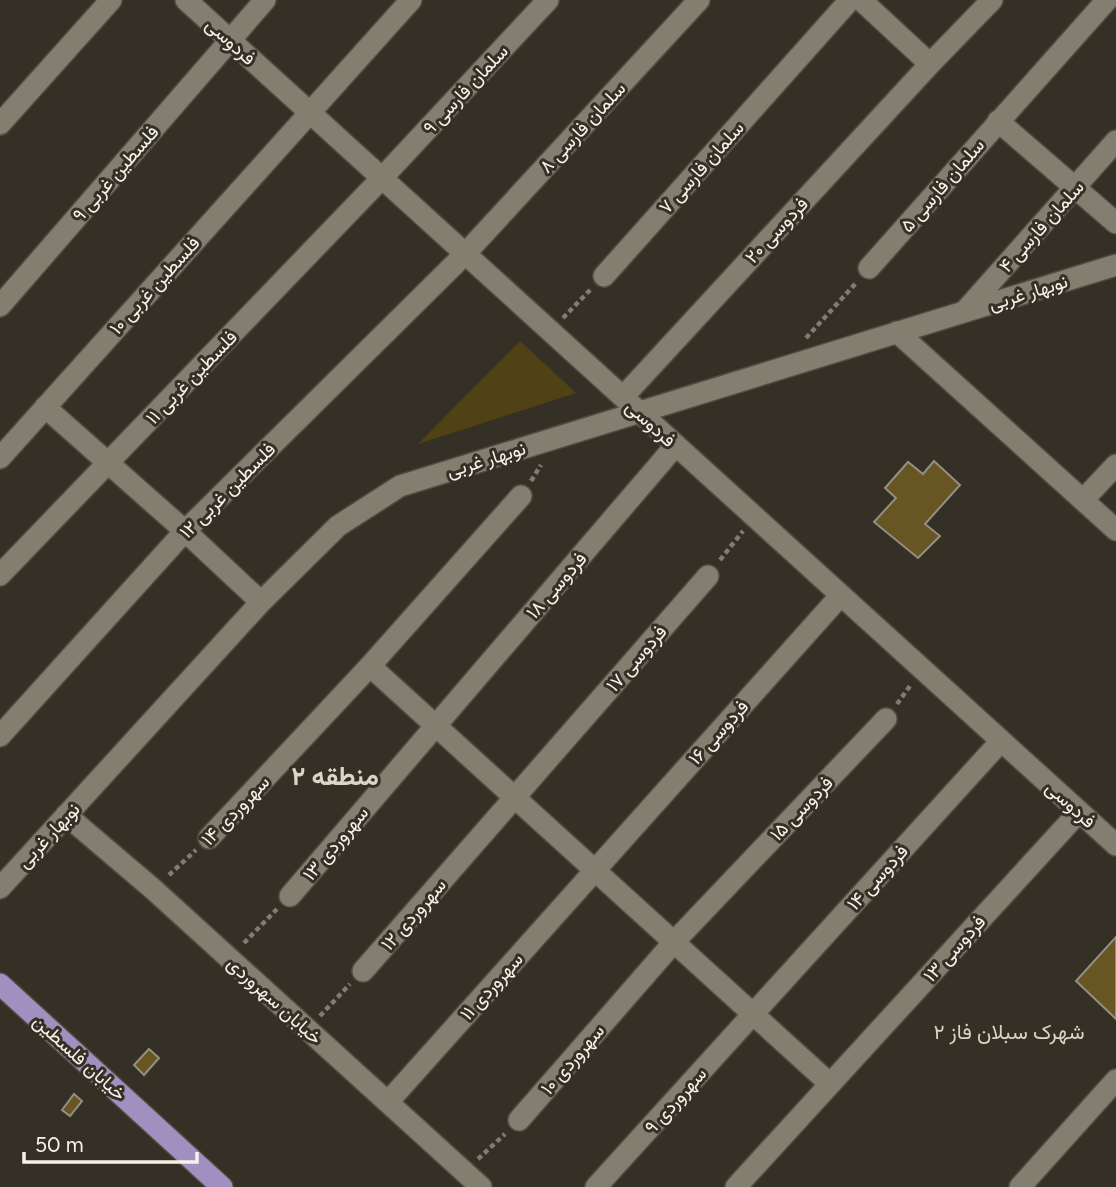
<svg xmlns="http://www.w3.org/2000/svg" width="1116" height="1187" font-family="Figtree,Vazirmatn,sans-serif">
  <style>
    .grass { fill: #504215 }
    .building { fill: #675624; stroke: #938f81; stroke-width: 2 }
    .lines { fill: none; stroke-linecap: round; stroke-linejoin: round }
    .minor-casing { stroke: #504c42; stroke-width: 24 }
    .major-casing { stroke: #504c42; stroke-width: 24 }
    .path { stroke: #807c73; stroke-width: 4.5; stroke-dasharray: 5 3.5; stroke-linecap: butt }
    .minor { stroke: #827e70; stroke-width: 21 }
    .major { stroke: #a18fbf; stroke-width: 21 }
    .labels { text-anchor: middle; stroke-width: 6; stroke-linejoin: round; paint-order: stroke }
    .street-label { font-size: 19px; fill: #f5f2eb; stroke: #343025 }
    .neighbourhood-label { font-size: 21px; fill: #dad5c6; stroke: #343025 }
    .district-label { font-size: 26px; font-weight: bold; fill: #dad5c6; stroke: #343025 }
  </style>
  <rect width="100%" height="100%" fill="#343025"/>
  <!-- grass -->
  <path class="grass" d="M520,341L576,393L418,444Z"/>
  <!-- building -->
  <path class="building" d="M934,461L960,485L925,524L940,536L918,558L874,522L896,498L885,488L908,462L923,474Z
    M1116,937V1019L1076,981Z
    M149,1049L159,1058L144,1075L134,1065Z
    M74,1094L82,1101L70,1116L62,1110Z"/>
  <g class="lines">
    <defs>
      <path id="minor" d="M186,0L1116,845
        M861,0L930,64
        M998,121L1116,223
        M0,124L111,0
        M869,268L1107,0
        M604,276L850,0
        M0,306L265,0
        M966,310L1116,141
        M897,332L1116,530
        M623,397L930,64L992,0
        M45,407L185,531L261,602
        M0,458L411,0
        M1083,500L1116,465
        M0,575L382,178L548,0
        M370,666L830,1084
        M0,736L185,531L465,254L699,0
        M66,815L153,889L481,1187
        M209,838L370,666L521,496
        M0,888L261,602L338,526L400,486L1116,265
        M290,896L676,445
        M363,971L708,576
        M388,1102L841,595
        M519,1120L674,942L886,719
        M596,1187L1001,741
        M736,1187L1079,812
        M1020,1187L1116,1080"/>
      <path id="major" d="M0,984L222,1187"/>
    </defs>
    <!-- minor casing -->
    <use href="#minor" class="minor-casing"/>
    <!-- major casing -->
    <use href="#major" class="major-casing"/>
    <!-- path -->
    <path class="path" d="M563,318L591,289
      M806,338L857,282
      M531,481L541,465
      M720,560L743,531
      M897,704L910,686
      M169,875L196,850
      M244,943L277,909
      M320,1016L350,984
      M478,1159L505,1134"/>
    <!-- minor -->
    <use href="#minor" class="minor"/>
    <!-- major -->
    <use href="#major" class="major"/>
  </g>
  <g class="labels">
    <!-- street labels -->
    <g class="street-label">
      <text transform="translate(231 41) rotate(42)" y="7">فردوسی</text>
      <text transform="translate(465 89) rotate(-47)" y="7">سلمان فارسی ۹</text>
      <text transform="translate(582 127) rotate(-47)" y="7">سلمان فارسی ۸</text>
      <text transform="translate(701 167) rotate(-48)" y="7">سلمان فارسی ۷</text>
      <text transform="translate(115 173) rotate(-49)" y="7">فلسطین غربی ۹</text>
      <text transform="translate(942 185) rotate(-49)" y="7">سلمان فارسی ۵</text>
      <text transform="translate(1041 226) rotate(-48)" y="7">سلمان فارسی ۴</text>
      <text transform="translate(776 230) rotate(-47)" y="7">فردوسی ۲۰</text>
      <text transform="translate(154 285) rotate(-48)" y="7">فلسطین غربی ۱۰</text>
      <text transform="translate(1028 292) rotate(-17)" y="7">نوبهار غربی</text>
      <text transform="translate(191 377) rotate(-46)" y="7">فلسطین غربی ۱۱</text>
      <text transform="translate(651 423) rotate(42)" y="7">فردوسی</text>
      <text transform="translate(486 459) rotate(-17)" y="7">نوبهار غربی</text>
      <text transform="translate(227 490) rotate(-45)" y="7">فلسطین غربی ۱۲</text>
      <text transform="translate(556 585) rotate(-49)" y="7">فردوسی ۱۸</text>
      <text transform="translate(636 658) rotate(-49)" y="7">فردوسی ۱۷</text>
      <text transform="translate(718 732) rotate(-48)" y="7">فردوسی ۱۶</text>
      <text transform="translate(1071 804) rotate(42)" y="7">فردوسی</text>
      <text transform="translate(801 808) rotate(-46)" y="7">فردوسی ۱۵</text>
      <text transform="translate(235 810) rotate(-46)" y="7">سهروردی ۱۴</text>
      <text transform="translate(48 835) rotate(-47)" y="7">نوبهار غربی</text>
      <text transform="translate(335 843) rotate(-50)" y="7">سهروردی ۱۳</text>
      <text transform="translate(877 877) rotate(-48)" y="7">فردوسی ۱۴</text>
      <text transform="translate(413 914) rotate(-49)" y="7">سهروردی ۱۲</text>
      <text transform="translate(954 948) rotate(-48)" y="7">فردوسی ۱۳</text>
      <text transform="translate(491 986) rotate(-48)" y="7">سهروردی ۱۱</text>
      <text transform="translate(275 1000) rotate(42)" y="7">خیابان سهروردی</text>
      <text transform="translate(80 1057) rotate(42)" y="7">خیابان فلسطین</text>
      <text transform="translate(572 1059) rotate(-49)" y="7">سهروردی ۱۰</text>
      <text transform="translate(675 1100) rotate(-48)" y="7">سهروردی ۹</text>
    </g>
    <!-- neighbourhood labels -->
    <g class="neighbourhood-label">
      <text x="1009" y="1039">شهرک سبلان فاز ۲</text>
    </g>
    <!-- district labels -->
    <g class="district-label">
      <text x="335" y="785">منطقه ۲</text>
    </g>
  </g>
  <!-- scale -->
  <path d="M24 1152v10h173v-10" fill="none" stroke="#f5f2eb" stroke-width="3.5"/>
  <text x="35" y="1152" font-size="21" fill="#f5f2eb" stroke="#343025" stroke-width="5" paint-order="stroke">50 m</text>
</svg>
